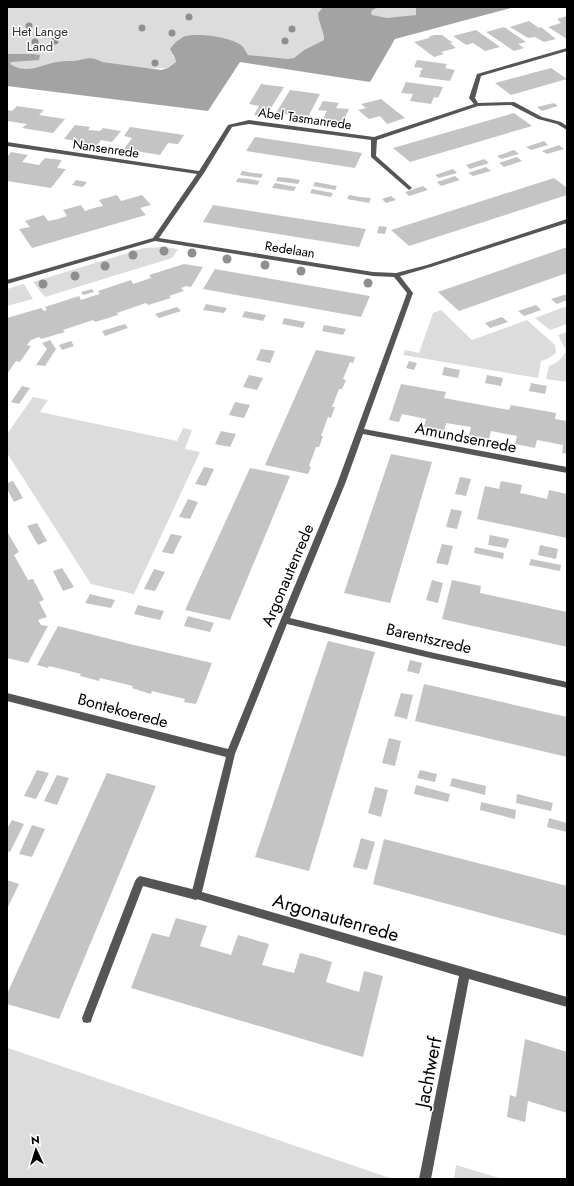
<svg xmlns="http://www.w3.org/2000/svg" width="574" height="1186" font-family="Jost,sans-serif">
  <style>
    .green { fill: #dcdcdc }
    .water { fill: #a3a3a3 }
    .building { fill: #c4c4c4 }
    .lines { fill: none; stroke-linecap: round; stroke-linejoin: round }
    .pedestrian { fill: #555; fill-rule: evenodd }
    .minor { fill: #555; fill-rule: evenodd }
    .tree { fill: #8f8f8f }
    .labels { text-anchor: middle; stroke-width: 3; stroke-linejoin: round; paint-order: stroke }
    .far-park-label { font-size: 13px; fill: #333; stroke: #fff }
    .far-street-label { font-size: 13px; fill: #000; stroke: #fff }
    .street-label { font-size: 16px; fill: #000; stroke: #fff }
    .near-street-label { font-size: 19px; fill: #000; stroke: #fff }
  </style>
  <rect width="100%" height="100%" fill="#fff"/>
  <!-- green -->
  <path class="green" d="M7,7H323L318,13C318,23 324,30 324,40L304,50L294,58L288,60L248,55C236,37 218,37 198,35L172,55L175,58L176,62L168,68L21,73L7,68Z
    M383,7H416V15C402,18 386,20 372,15L371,12L374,9Z
    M162,247L178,249L172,258L45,297L33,282L144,248Z
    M24,284L33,299L7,306V289Z
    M567,306V324L550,330L535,318Z
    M441,310L472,340L527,320L555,345L556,353L547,359L541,361L538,378L403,355L405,350L419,353L433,313Z
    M567,332V382L546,379L549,366C557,363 563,359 566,350L558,335Z
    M33,397L48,400L40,412L177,441L183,428L192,430L185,449L200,452L134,594L91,584L7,453V434Z
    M8,1048L393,1179H7Z
    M456,1165L503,1179H454Z"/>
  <!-- water -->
  <path class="water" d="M323,7H383L374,9L371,12L372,15L387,18L416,15V7H515L395,39L370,82L240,62L208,111L7,86V54H32L40,55L39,60L11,62L10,64C27,75 40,65 57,62C62,61 67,61 73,61C86,60 89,55 102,62L161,70L168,68L176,62L175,58L170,49C173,44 178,40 183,37C196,32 234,37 243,47C245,50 247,53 248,55L288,59L294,58L304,50L324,40C324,30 318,23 318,13Z"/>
  <!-- building -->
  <path class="building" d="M567,16V39L548,27L561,23L557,19Z
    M529,21L539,28L541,27L556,39L544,42L535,37L528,38L510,27Z
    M504,27L526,42L518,44L524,48L514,51L486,32Z
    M476,30L489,39L500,47L485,51L473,43L466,45L453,36Z
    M435,35H442L453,43H450L456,48L441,52L444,54L434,57L414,42L429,38L430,36Z
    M417,60L447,64L445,68L455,70L450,81L419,77L421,72H420L423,68L414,67Z
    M551,68L567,79L511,95L495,83Z
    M406,82L443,87L438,98L434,97L431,104L410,101L413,94L401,93Z
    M261,84L284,87L266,116L254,115L259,106L249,104Z
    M290,90L320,94L308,117L276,113Z
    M381,99L405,118L387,124L380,116L369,119L358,110L366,108L361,104Z
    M323,101L339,103L336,108L349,109L342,124L322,121L327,111L318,110Z
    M554,103L558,106L542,111L537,107Z
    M17,106L44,110L39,115L65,119L53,133L22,128L27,124L7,121V110L12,111Z
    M514,113L532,126L410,162L393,148Z
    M75,125L90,127L88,130L100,131L103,128L121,131L112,142L101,140L96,147L76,144L78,141L64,139Z
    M130,127L184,135L178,144L168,143L160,155L124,149L132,138L124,136Z
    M255,137L343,150L362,153L355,168L246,151Z
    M544,141L548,145L531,150L526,147Z
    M559,145L564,149L547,154L542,151Z
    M514,150L519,154L501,159L497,156Z
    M11,152L28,155L22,162L39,165L45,158L62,160L57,168L66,169L51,188L7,181V157Z
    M517,157L522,161L504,167L499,163Z
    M484,159L489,163L470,169L466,165Z
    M486,167L491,171L473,176L468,173Z
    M453,169L457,173L439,178L435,175Z
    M242,171L253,173L263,174L261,178L240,175Z
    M455,176L460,180L441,186L437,182Z
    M278,177L289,178L300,180L298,184L276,181Z
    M238,178L249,179L260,181L257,185L236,182Z
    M554,178L567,188V195L409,246L391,230Z
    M76,180L87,182L83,187L72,185Z
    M315,182L337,186L335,190L313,186Z
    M275,183L286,185L296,187L294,191L272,188Z
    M423,186L428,190L409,196L405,192Z
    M312,189L322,191L333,193L331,197L310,193Z
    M117,195L121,201L142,195L151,205L140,208L146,215L32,248L19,229L30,227L25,221L44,215L48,221L58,219L67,216L63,210L81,205L85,211L94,208L103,206L99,200Z
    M349,195L360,197L371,198L369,203L347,199Z
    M391,196L396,200L386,203L382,199Z
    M213,205L308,220L366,229L359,247L203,222Z
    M379,226L387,227L385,234L377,233Z
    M567,247V273L459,311L438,292Z
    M184,264L203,267L191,287L186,286L181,288L184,291L169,296L171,298L148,305L146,303L117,313L118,315L95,322L93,320L63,330L65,332L41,339L39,337L31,340L27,345L31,346L20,362L16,361L7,374V318L41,308L44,311L47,310L45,307L79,296L81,300L96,295L100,294L98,291L131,280L133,284L151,278L149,275Z
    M215,269L272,279L370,296L361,317L203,289Z
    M92,289L94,292L83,295L81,292Z
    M567,294V300L557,304L551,299Z
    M206,304L216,306L227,308L224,313L203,310Z
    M536,305L541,310L524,316L518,311Z
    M177,307L181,311L159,318L155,314Z
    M245,311L255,313L266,315L263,321L242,317Z
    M502,317L508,322L490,328L485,323Z
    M284,318L295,320L305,322L303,328L292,326L282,324Z
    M125,324L128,328L105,336L102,331Z
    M324,325L346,329L343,335L322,331Z
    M50,340L56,349L45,366L36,365L47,349L42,343Z
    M71,341L74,346L62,350L59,345Z
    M261,349L275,351L270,363L256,360Z
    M316,350L355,357L353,363L350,362L343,379L346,380L342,389H339L332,407H335L331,418L328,417L321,436H323L321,442L319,447H316L309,466L311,467L308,474L265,465Z
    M409,361L417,363L414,370L406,368Z
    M444,367L460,370L458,378L442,375Z
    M249,375L263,378L257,390L243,387Z
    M487,375L503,378L501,386L485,383Z
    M531,383L547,386L545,394L529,391Z
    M401,384L446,392L444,398L509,410L511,405L556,413L555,419L567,421V454L562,453L563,445L537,440L535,448L515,444L517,436L491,431L489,439L469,435L471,427L446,423L444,431L424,427L426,419L402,414L399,422L389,420Z
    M22,386L30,388L19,404L11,402Z
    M235,402L250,405L244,418L229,415Z
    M221,431L236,434L230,447L215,444Z
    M391,454L432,462L390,603L344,593Z
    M204,467L214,469L206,486L195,484Z
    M250,468L290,476L230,620L185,610Z
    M460,477L471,479L466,496L455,494Z
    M13,481L23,498L14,502L7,489V483Z
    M501,481L522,485L520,493L534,496L547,499L549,490L567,494V538L477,519L485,486L499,489Z
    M188,499L198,502L190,519L179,517Z
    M451,509L462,511L457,529L446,527Z
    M37,523L47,541L38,545L27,526Z
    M7,533H8L19,552L14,555L28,580L33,579L44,600L39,602L47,617L38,620L41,625L48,626L28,663L7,658Z
    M171,534L182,536L173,554L162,552Z
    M490,535L509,539L506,548L488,545Z
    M442,544L453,546L448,565L436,563Z
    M540,545L558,549L556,559L538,555Z
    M475,547L504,553L503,559L474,553Z
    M531,559L561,565L560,571L529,565Z
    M62,568L74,587L63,591L53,571Z
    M154,569L165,572L155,591L144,589Z
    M432,580L443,583L438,603L426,600Z
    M452,580L481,586L480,593L567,612V647L442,619Z
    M90,594L102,597L115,600L111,608L85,603Z
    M138,605L164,611L160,620L134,614Z
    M188,616L214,623L210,632L184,626Z
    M58,626L134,645L212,663L196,704L184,702L185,699L168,695L152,691L151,694L141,691L132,688L133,686L100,678L99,681L80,676L81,674L49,666L48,668L37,665Z
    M328,641L375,652L309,871L255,857Z
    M410,660L422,663L419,674L407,671Z
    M424,684L567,717V757L415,721Z
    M401,693L413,695L407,719L394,716Z
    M389,738L401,741L395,766L382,763Z
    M37,770L49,773L36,799L24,796Z
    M420,770L437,774L435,782L417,778Z
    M107,773L156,786L59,1019L7,1004V994Z
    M57,775L69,778L57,805L44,801Z
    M452,778L486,786L485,795L450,786Z
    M416,785L450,794L448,802L414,794Z
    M375,787L388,790L381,817L368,813Z
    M517,794L553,803L551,811L516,803Z
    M481,802L516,810L515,819L480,810Z
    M549,818L567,823V832L547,827Z
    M12,820L24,824L10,852L7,851V829Z
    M32,825L45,829L32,857L19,854Z
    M361,838L375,842L367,870L353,867Z
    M384,839L567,886V936L373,884Z
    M7,880L19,884L7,909Z
    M176,918L207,926L200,946L231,955L238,935L269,944L262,965L294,973L300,953L316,957L332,962L326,982L359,992L364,971L383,976L363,1057L131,988L152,933L169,937Z
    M525,1039L567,1052V1113L528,1101L525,1122L507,1117L510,1095L516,1097Z"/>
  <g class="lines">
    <!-- pedestrian -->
    <path class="pedestrian" d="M140,876L196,890L199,892L201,895L199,898L196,900L143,886L92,1018L91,1022L87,1023L83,1022L82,1018L135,881L137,878Z"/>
    <!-- minor -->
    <path class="minor" d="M567,48V51L481,76L475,98L478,103L514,102L542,117L561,122L567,126V130L557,124L538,119L511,105L478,106L377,140L376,156L411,187L412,188L409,190L371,157V140L249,124L232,127L204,173L159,238L373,272L396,273L427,265L567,219V223L431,267L400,276L413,293L364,429L567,467V473L363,434L345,484L290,618L430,652L567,682V688L430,658L287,624L235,754L202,892L567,997V1007L469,979L431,1179H419L459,976L193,898L191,895L226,757L7,701V693L228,749L276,631L337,484L407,293L394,277L373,276L155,241L7,284V280L153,238L197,174L7,146V142L199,171L228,125L249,120L374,137L474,104L469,98L477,74Z"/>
  </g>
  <!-- trees -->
  <g class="tree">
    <circle cx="189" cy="17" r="3.5"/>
    <circle cx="29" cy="26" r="3.5"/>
    <circle cx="142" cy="28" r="3.5"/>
    <circle cx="292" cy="29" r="3.5"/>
    <circle cx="172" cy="33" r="3.5"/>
    <circle cx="55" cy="41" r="3.5"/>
    <circle cx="285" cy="41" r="3.5"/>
    <circle cx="35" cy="42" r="3.5"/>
    <circle cx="155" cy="63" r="3.5"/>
    <circle cx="164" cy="251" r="4.5"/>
    <circle cx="192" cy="253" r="4.5"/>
    <circle cx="133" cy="255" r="4.5"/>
    <circle cx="227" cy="259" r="4.5"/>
    <circle cx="265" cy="265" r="4.5"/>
    <circle cx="105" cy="266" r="4.5"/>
    <circle cx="301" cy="271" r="4.5"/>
    <circle cx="75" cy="276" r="4.5"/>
    <circle cx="368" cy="283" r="4.5"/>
    <circle cx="43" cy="284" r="4.5"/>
  </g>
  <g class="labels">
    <!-- far-park labels -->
    <g class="far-park-label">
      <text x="40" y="36">Het Lange<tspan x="40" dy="15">Land</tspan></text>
    </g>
    <!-- far-street labels -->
    <g class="far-street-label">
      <text transform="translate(305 118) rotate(8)" y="5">Abel Tasmanrede</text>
      <text transform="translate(106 148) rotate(8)" y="5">Nansenrede</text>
      <text transform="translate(290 249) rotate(9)" y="5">Redelaan</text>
    </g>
    <!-- street labels -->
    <g class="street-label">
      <text transform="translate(466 437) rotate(11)" y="6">Amundsenrede</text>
      <text transform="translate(287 575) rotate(-67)" y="6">Argonautenrede</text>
      <text transform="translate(429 638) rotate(13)" y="6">Barentszrede</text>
      <text transform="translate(123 710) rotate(15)" y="6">Bontekoerede</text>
    </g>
    <!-- near-street labels -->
    <g class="near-street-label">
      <text transform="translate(336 917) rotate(16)" y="7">Argonautenrede</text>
      <text transform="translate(428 1072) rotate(-79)" y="7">Jachtwerf</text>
    </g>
  </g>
  <!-- border -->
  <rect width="574" height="1186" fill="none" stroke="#000000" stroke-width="16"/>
  <!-- north arrow -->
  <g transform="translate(36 1150) rotate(356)" stroke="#ffffff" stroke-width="3" paint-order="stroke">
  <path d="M0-3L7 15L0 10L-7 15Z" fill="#000000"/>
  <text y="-6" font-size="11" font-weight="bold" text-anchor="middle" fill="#000000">N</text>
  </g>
</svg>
